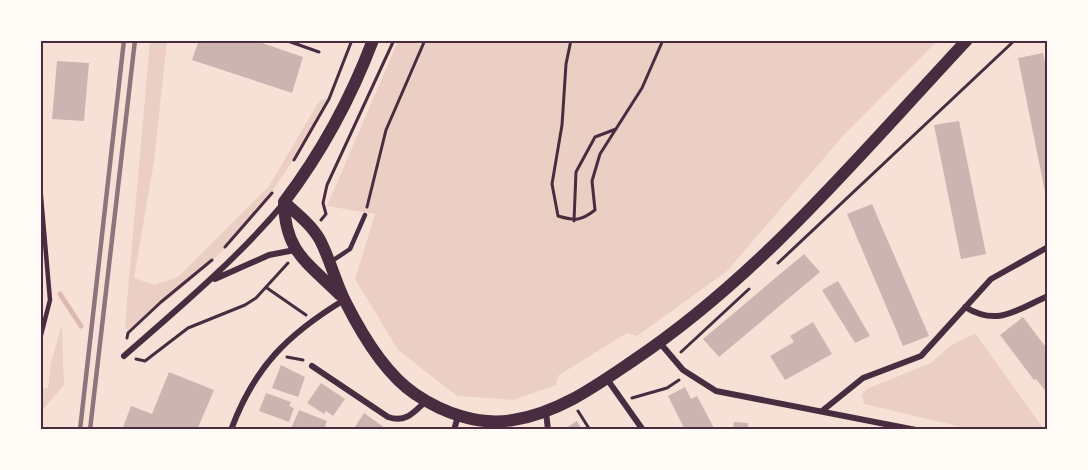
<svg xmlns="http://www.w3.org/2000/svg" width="1088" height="470" font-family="Lato,sans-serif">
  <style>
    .green { fill: #ebcfc5 }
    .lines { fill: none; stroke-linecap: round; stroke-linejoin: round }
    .stream { stroke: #dcb8b0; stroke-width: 5 }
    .building { fill: #ccb4b1 }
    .path { stroke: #4a2c40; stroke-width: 3 }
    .service { stroke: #4a2c40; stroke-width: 4.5 }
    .minor { stroke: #4a2c40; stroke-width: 6 }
    .secondary { stroke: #4a2c40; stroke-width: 12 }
    .rail { stroke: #8f747c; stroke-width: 4.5 }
    .neatline { fill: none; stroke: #4a2c40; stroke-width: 2 }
  </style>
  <rect width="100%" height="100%" fill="#f7e1d7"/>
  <!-- green -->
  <path class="green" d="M150,41H167L154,161L134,278L155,285L179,276L269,186L320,100L329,99C304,143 279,186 246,225C212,266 168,298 128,333L125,324Z
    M398,41H937L842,137L727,271L637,336L627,333L559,375L556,385L513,400L457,396L398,350L355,279L375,214L327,206Z
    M62,324L64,385L41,412V388H48L51,363Z
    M975,333L1044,429H970L864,404L862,395L867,389L931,363L953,344Z"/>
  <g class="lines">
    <!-- stream -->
    <path class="stream" d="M60,294L81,326"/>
  </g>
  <!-- building -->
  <path class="building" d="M199,40H253L303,57L292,93L192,60Z
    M1043,53L1048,75L1046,197L1018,58Z
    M57,61L89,63L84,121L52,119Z
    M959,121L986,254L961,259L934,125Z
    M872,204L929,336L903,346L847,214Z
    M804,254L820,272L719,357L703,339Z
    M838,281L870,336L855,343L822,290Z
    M1023,317L1048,350V394L1036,379L1034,380L1000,335Z
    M813,322L832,354L785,380L770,356L794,342L790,336Z
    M281,365L305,377L298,397L272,388Z
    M169,372L214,390L197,430H122L131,406L152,414Z
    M321,383L345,399L333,416L326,411L324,414L307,403Z
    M685,387L691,399L697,396L715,430H685L668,396Z
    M266,393L291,402L289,406L294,408L289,422L259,411Z
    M299,410L327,421L324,430L291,429Z
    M364,413L385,428L384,430H353Z
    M577,421L582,430H563Z
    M734,422L748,423V430H733Z"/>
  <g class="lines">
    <!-- path -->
    <path class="path" d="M285,40L319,52
      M571,40L566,64L562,125L552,184L558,216C575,221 581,221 595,210L592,181L600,154L642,88L663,40
      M294,160L329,99L352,40
      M367,207L386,130L425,40
      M321,220L326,214L323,203L327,185L394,40
      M574,221L576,172L595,137L616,129
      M225,247L272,193
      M778,263L1015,40
      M267,288L306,315
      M127,338L128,333L161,302L212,260
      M681,352L749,289
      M287,357L303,360
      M136,359L145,361L188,328L245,305L256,298L288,263
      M632,398L667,388L679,380
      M578,411L590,430"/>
    <!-- service -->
    <path class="service" d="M40,185L50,300L40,339
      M332,261L350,249L365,215"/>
    <!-- minor -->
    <path class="minor" d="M215,279L269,255L295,250
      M965,307C998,327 1016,310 1048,296
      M660,343L683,370L716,391L916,430
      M124,356C180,307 236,260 284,203
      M312,366L388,417C406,423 413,413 426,401
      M607,379L643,430
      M822,411L863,378L921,356L991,279L1048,247
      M546,412L548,430
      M231,430C254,367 288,334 344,300
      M454,430L458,416"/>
    <!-- secondary -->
    <path class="secondary" d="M284,202C296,213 312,225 320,240C330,259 335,281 345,301C361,333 384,373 415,394C443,413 479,426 513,420C559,413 597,385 634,360C762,274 862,152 967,40
      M284,202C322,152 351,98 373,40
      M284,202C285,252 307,262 340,295"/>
    <!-- rail -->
    <path class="rail" d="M80,430L124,40
      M90,430L135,40"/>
  </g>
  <!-- border -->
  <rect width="1088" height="470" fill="none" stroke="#fffaf5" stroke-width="84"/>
  <rect x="42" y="42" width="1004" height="386" class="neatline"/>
</svg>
